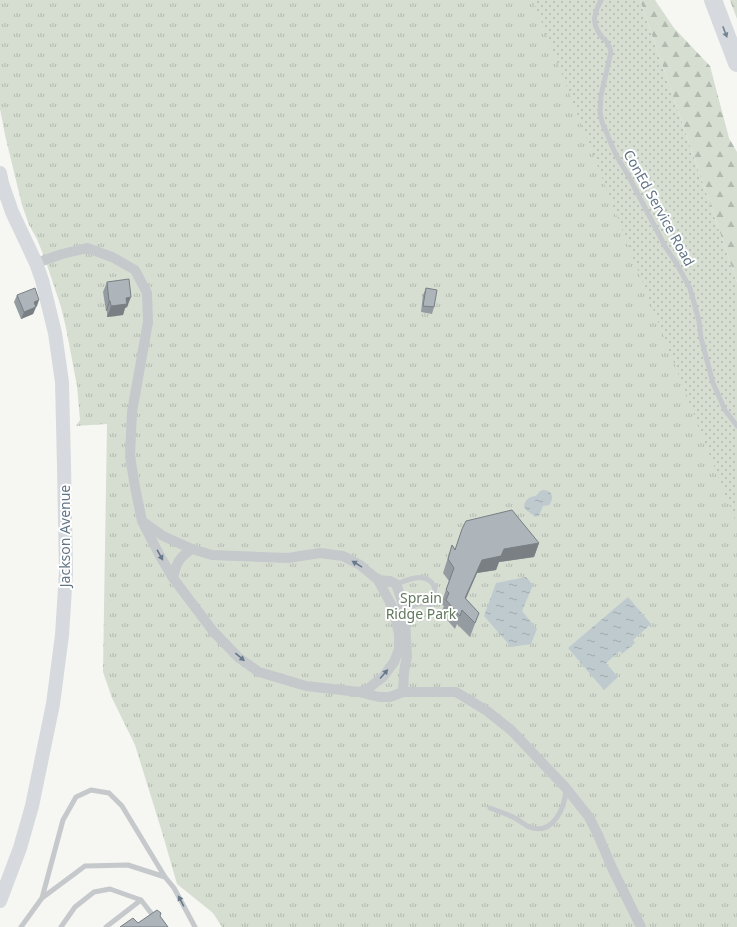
<svg xmlns="http://www.w3.org/2000/svg" width="737" height="927" font-family="'Noto Sans',sans-serif">
  <style>
    .grass { fill: url(#grass-dots) }
    .forest { fill: url(#forest-firs) }
    .park { fill: url(#park-tufts) }
    .water { fill: url(#water-ripples) }
    .lines { fill: none; stroke-linecap: round; stroke-linejoin: round }
    .lane { stroke: #c5c9cc; stroke-width: 5 }
    .street { stroke: #c5c9cc; stroke-width: 10 }
    .secondary { stroke: #d6dadf; stroke-width: 14 }
    .highway { stroke: #d6dadf; stroke-width: 18 }
    .wall { fill: #959ca1 }
    .shaded-wall { fill: #797f83 }
    .building { fill: #adb5bb; stroke: #797f83 }
    .oneway { fill: #738493 }
    .oneway2 { fill: #67798a }
    .labels { text-anchor: middle; stroke-width: 4; stroke-linejoin: round; paint-order: stroke }
    .street-label { font-size: 14px; fill: #627586; stroke: #fff }
    .park-label { font-size: 14px; fill: #62785d; stroke: #fff }
  </style>
  <defs>
    <pattern id="grass-dots" width="8" height="8" patternUnits="userSpaceOnUse"><rect width="8" height="8" fill="#d6ded2"/><path d="M2 2h.1M6 6h.1" fill="none" stroke="#b1b9b0" stroke-width="1.8" stroke-linecap="round"/></pattern>
    <pattern id="forest-firs" width="22" height="20" patternUnits="userSpaceOnUse"><rect width="22" height="20" fill="#d6ded2"/><path d="M5 1l3.5 6h-7zM16 11l3.5 6h-7z" fill="#b1b9b0"/></pattern>
    <pattern id="park-tufts" width="24" height="20" patternUnits="userSpaceOnUse"><rect width="24" height="20" fill="#d6ded2"/><path d="M3 7l-1-3M5 7V3M7 7l1-3M15 17l-1-3M17 17v-4M19 17l1-3" fill="none" stroke="#b1b9b0"/></pattern>
    <pattern id="water-ripples" width="26" height="14" patternUnits="userSpaceOnUse"><rect width="26" height="14" fill="#bfcacf"/><path d="M2 4q2-2 4 0t4 0M15 11q2-2 4 0t4 0" fill="none" stroke="#9fa9ae"/></pattern>
  </defs>
  <rect width="100%" height="100%" fill="#f6f6f2"/>
  <!-- grass -->
  <path class="grass" d="M515,0H640L737,282V573Z"/>
  <!-- forest -->
  <path class="forest" d="M640,0H655L674,28L710,66L729,138L737,152V282Z
    M730,0H737V19Z"/>
  <!-- park -->
  <path class="park" d="M0,0H533L737,525V927H222L213,913L177,884L162,832L135,745L112,698L103,672L107,424L76,426L80,420L77,386L66,328L61,307L46,262L37,239L29,225L22,205L5,135L0,109Z"/>
  <!-- water -->
  <path class="water" d="M543,490C552,490 555,498 549,505L543,506L539,516L535,517C532,514 530,513 527,511C520,504 528,496 536,496L540,491Z
    M526,577L533,585L522,611L537,629L531,644L511,647L484,616L496,583Z
    M628,597L651,624L633,640L635,643L622,654L620,651L606,663L618,677L604,690L568,648Z"/>
  <g class="lines">
    <!-- lane -->
    <path class="lane" d="M601,0C594,14 591,22 601,36C606,41 610,45 611,52L601,95L600,113L602,122L616,155L628,175L666,248L675,261L690,288L699,321L701,338L713,383L725,410L737,426
      M396,584C406,581 420,573 430,581C432,582 434,586 435,588L431,605C419,602 414,605 403,610
      M490,808C498,811 506,814 513,817C519,820 524,824 529,827C553,836 565,808 566,789
      M42,898L63,820L76,797L91,790L109,793L122,806L165,877L174,888L195,927
      M141,900L162,927
      M21,927L42,898L85,866L128,865L165,877
      M61,927L75,907L94,892L110,889L141,900L106,927"/>
    <!-- street -->
    <path class="street" d="M36,263L62,254L87,248L112,257L135,270L147,293L148,322L132,412L130,456L135,487L142,521L160,556L173,578L213,631L239,658L259,672L306,686L359,692L368,689L375,683L383,677L394,662L399,649V634L393,608L378,580L360,565L343,556L320,553L288,558L212,555L192,549L163,536L142,521
      M173,578C176,564 179,557 192,549
      M378,580L390,581L396,584L402,601L405,620L407,656L404,672L403,692
      M359,692L379,697H390L403,692H456L487,711L511,730L566,788L589,817L598,835L613,870L641,927"/>
    <!-- secondary -->
    <path class="secondary" d="M0,173L2,183L12,212L36,263L42,280L55,333L62,382L64,466L66,572L62,635L53,704L32,806L20,848L0,901"/>
    <!-- highway -->
    <path class="highway" d="M713,0L737,63"/>
  </g>
  <!-- wall -->
  <path class="wall" d="M107,282L127,307L125,308L123,315L107,317V311H106L103,292Z
    M426,288L434,307L432,314L421,312L423,295Z
    M17,295L37,306L36,307L33,314L21,319L14,302Z
    M462,529L539,543L534,557L499,562L496,570L477,573L466,599L479,613L470,637L457,624L455,629L441,613L444,606L441,604L449,581L443,573L452,545L455,549Z"/>
  <!-- shaded-wall -->
  <path class="shaded-wall" d="M131,297L127,307L125,308L123,315L107,317L111,306L126,298Z
    M39,300L37,306L31,309L34,302Z
    M109,301H110L107,311H106Z
    M36,307L33,314L21,319L24,312Z
    M539,543L534,557L499,562L496,570L477,573L460,611L465,598L482,560L504,549Z"/>
  <!-- building -->
  <path class="building" d="M129,279L131,297L126,298L127,304L111,306L110,301H109L107,282Z
    M35,288L39,300L34,302L36,307L24,312L17,295Z
    M426,288L437,290L434,307L423,306Z
    M512,510L539,543L504,549L501,556L482,560L465,598L479,613L475,623L462,610L460,616L446,600L449,593L446,590L454,568L448,559L452,545L455,550L462,529L466,521Z
    M157,910L161,913L160,916L168,927H120L133,918L138,923Z"/>
  <!-- one-way arrows -->
  <defs><path id="oneway-solid" d="M-6-.8H1V-3.2L6.5 0L1 3.2V.8H-6Z"/></defs>
  <use class="oneway" href="#oneway-solid" transform="translate(725 32) rotate(69)"/>
  <g class="oneway2">
    <use href="#oneway-solid" transform="translate(160 555) rotate(61)"/>
    <use href="#oneway-solid" transform="translate(357 564) rotate(-149)"/>
    <use href="#oneway-solid" transform="translate(240 657) rotate(40)"/>
    <use href="#oneway-solid" transform="translate(384 674) rotate(-49)"/>
    <use href="#oneway-solid" transform="translate(181 901) rotate(-118)"/>
  </g>
  <g class="labels">
    <!-- street labels -->
    <g class="street-label">
      <text transform="translate(659 208) rotate(61)" y="5">ConEd Service Road</text>
      <text transform="translate(65 536) rotate(-90)" y="5">Jackson Avenue</text>
    </g>
    <!-- park labels -->
    <g class="park-label">
      <text x="421" y="603">Sprain<tspan x="421" dy="16">Ridge Park</tspan></text>
    </g>
  </g>
</svg>
